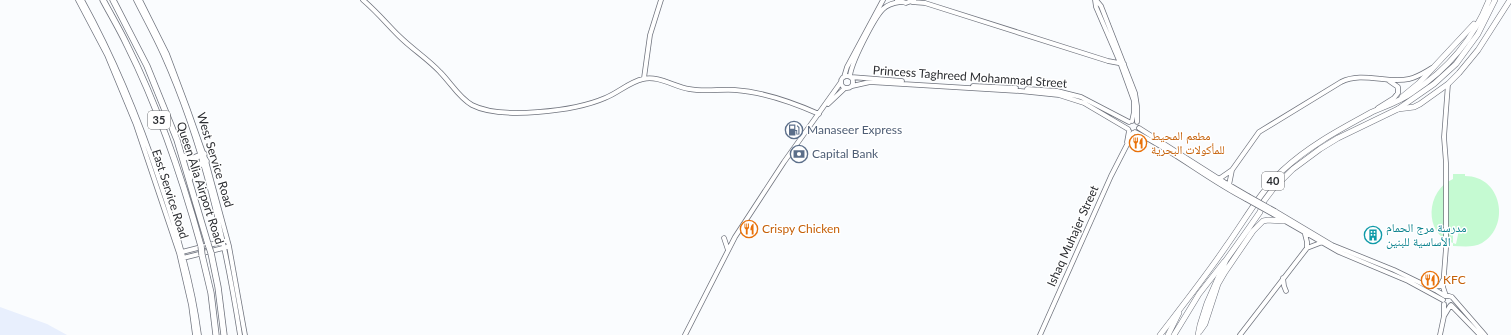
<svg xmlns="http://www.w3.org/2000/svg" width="1511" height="335" font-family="Lato,'Noto Naskh Arabic',sans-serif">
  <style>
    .built { fill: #e8effd }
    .green { fill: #c5fad2; fill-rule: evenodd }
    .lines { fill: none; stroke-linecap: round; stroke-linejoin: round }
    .tertiary-casing { stroke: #70747e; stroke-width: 5.5 }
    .primary-casing { stroke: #70747e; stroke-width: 6 }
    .trunk-casing { stroke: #70747e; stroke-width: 6 }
    .motorway-casing { stroke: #70747e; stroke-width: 7 }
    .tertiary { stroke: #fff; stroke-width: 4 }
    .primary { stroke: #fff; stroke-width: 5 }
    .trunk { stroke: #fff; stroke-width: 5 }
    .motorway { stroke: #fff; stroke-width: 5.5 }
    .tertiary-bridge-casing { stroke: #70747e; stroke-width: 5.5; stroke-linecap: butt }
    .motorway-bridge-casing { stroke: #70747e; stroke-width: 7; stroke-linecap: butt }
    .tertiary-bridge { stroke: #fff; stroke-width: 4 }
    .motorway-bridge { stroke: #fff; stroke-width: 5.5 }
    .labels { text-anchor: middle; stroke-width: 3; stroke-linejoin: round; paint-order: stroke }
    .shield { fill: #fff; stroke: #6b6d70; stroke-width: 1 }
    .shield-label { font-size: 11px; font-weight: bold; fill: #2c2e32 }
    .street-label { font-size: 12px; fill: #2c2e32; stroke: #fff }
    .service-label { font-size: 12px; fill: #4e5e75; stroke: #fff; text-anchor: start }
    .food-label { font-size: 12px; fill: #c56008; stroke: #fff; text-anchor: start }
    .culture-label { font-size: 12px; fill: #0d838f; stroke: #fff; text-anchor: start }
  </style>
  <rect width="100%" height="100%" fill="#fafcfe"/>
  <!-- built -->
  <path class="built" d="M0,307L47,324L67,335H0Z"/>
  <!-- green -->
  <path class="green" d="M1453,174H1465V176C1502,176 1511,226 1482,243C1473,248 1462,246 1453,246V243C1423,234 1426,190 1453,179ZM1453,230H1459L1456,244L1453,243Z"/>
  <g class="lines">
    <defs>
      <path id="tertiary" d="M78,0L107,55L136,125L179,253L191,305L195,335
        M82,0C114,58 139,119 160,182C177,232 192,282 199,335
        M136,0C145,18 155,36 163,54C203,143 225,239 240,335
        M140,0L167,54L188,110L206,161L229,246L245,335
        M363,0C376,11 387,24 399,36C412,49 428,59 440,72C451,83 459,98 472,105C501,120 575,111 605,98C618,93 629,82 643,79C658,75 675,87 689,89C704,92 720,89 735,90C764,92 792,102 819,114
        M897,0L906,3L914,0
        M1095,0L1096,7L1121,65L1134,101V112L1132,121
        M1096,0L1101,6L1135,93L1137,106V122
        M912,2L925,3L1108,61L1124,64
        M841 82a6 6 0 1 1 12 0a6 6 0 1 1-12 0Z
        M844,77L847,67L883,0
        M850,77C850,65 874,18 883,9C888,4 894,3 900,2
        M851,77L902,81
        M644,78L650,35L661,0
        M852,86L870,82L1020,91L1059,95L1084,103L1128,129
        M973,86L1016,88
        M1027,89L1057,91L1081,97L1129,122
        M828,104L845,88
        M1378,108L1394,98L1398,93V87L1388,80
        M1139,128L1224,182L1248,196
        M1135,132C1174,151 1207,179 1246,199
        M1127,142L1129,131
        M1219,179L1232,170
        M1229,185L1232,170L1259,132L1341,82C1362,71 1387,84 1409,79C1418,77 1425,72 1432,68
        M1275,211L1332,245L1394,270L1437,291L1445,296
        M1273,214L1339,252L1408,281L1443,300
        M1305,234L1307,242V248
        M724,238L728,250
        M182,252L225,241
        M183,258L227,247
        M1283,278L1284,286L1286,291
        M1432,287L1440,286L1443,280
        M1445,296H1449L1452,297L1485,335
        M1446,296L1443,287L1446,248V163L1444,137L1448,84
        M1451,305L1480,335
        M1444,316L1450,306
        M685,335L735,237L784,162L841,82
        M1040,335L1111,176L1133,133
        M1240,335L1307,248L1320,243
        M1440,335L1444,316V304"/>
      <path id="primary" d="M1402,97L1419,83L1474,24
        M1398,109L1414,107L1420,104L1448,84L1459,73L1478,50L1510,0
        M1168,335L1179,313
        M1174,335L1199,294L1224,262"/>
      <path id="trunk" d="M1200,331L1205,324L1218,284L1225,272L1253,231L1263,221L1268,220L1284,221
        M1160,335C1183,305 1206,276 1227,245C1245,220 1260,192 1283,170C1310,145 1341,129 1372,112C1386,106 1401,101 1413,92C1447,70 1474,38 1489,0
        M1198,335L1200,325L1207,303L1226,260L1246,232L1260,212L1264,201L1273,189L1293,169L1320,149L1338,138L1398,109L1434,84L1456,64L1478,34L1495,0"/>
      <path id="motorway" d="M103,0C111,15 120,30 127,45C159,109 182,177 201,246
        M113,0L147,66L177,140L208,244
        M183,156L191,159L204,154
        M190,178C191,168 198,166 206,161
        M211,253L218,287L224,335
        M202,255L211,293L216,335"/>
    </defs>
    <!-- tertiary casing -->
    <use href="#tertiary" class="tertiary-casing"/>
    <!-- primary casing -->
    <use href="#primary" class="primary-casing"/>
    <!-- trunk casing -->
    <use href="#trunk" class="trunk-casing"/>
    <!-- motorway casing -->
    <use href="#motorway" class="motorway-casing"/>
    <!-- tertiary -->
    <use href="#tertiary" class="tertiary"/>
    <!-- primary -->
    <use href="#primary" class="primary"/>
    <!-- trunk -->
    <use href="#trunk" class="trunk"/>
    <!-- motorway -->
    <use href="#motorway" class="motorway"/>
    <defs>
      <path id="tertiary-bridge" d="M1248,196L1275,211
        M1246,199L1273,214"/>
      <path id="motorway-bridge" d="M208,244L211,253
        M201,246L202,255"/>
    </defs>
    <!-- tertiary-bridge casing -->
    <use href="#tertiary-bridge" class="tertiary-bridge-casing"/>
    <!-- motorway-bridge casing -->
    <use href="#motorway-bridge" class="motorway-bridge-casing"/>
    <!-- tertiary-bridge -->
    <use href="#tertiary-bridge" class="tertiary-bridge"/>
    <!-- motorway-bridge -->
    <use href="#motorway-bridge" class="motorway-bridge"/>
  </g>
  <!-- icons -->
  <defs>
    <symbol id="fuel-ring" viewBox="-11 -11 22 22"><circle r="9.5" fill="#fff" stroke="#5c6f8a" stroke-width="1.5"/><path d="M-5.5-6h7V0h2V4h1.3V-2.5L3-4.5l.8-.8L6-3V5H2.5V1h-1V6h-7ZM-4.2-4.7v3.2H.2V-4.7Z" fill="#5c6f8a"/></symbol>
    <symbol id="restaurant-ring" viewBox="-11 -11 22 22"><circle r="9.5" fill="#fff" stroke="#e8710a" stroke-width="1.5"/><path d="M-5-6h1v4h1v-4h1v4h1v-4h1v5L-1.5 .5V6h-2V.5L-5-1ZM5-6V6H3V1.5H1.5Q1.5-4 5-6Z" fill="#e8710a"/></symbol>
    <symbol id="bank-ring" viewBox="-11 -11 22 22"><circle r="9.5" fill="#fff" stroke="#5c6f8a" stroke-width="1.5"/><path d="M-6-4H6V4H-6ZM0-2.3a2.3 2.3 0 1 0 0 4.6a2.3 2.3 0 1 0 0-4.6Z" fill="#5c6f8a"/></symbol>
    <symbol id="building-ring" viewBox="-11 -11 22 22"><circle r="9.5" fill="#fff" stroke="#0f9aa8" stroke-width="1.5"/><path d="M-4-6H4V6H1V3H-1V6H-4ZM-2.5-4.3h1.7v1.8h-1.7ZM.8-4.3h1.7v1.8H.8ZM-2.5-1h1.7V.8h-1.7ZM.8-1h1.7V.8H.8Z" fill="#0f9aa8"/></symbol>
  </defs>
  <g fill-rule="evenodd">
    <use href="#fuel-ring" x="784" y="120" width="20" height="20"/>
    <use href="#restaurant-ring" x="1128" y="133" width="20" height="20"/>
    <use href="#bank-ring" x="789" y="144" width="20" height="20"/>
    <use href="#restaurant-ring" x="739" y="219" width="20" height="20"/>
    <use href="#building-ring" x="1363" y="225" width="20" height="20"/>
    <use href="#restaurant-ring" x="1420" y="270" width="20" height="20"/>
  </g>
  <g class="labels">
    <!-- shield labels -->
    <g class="shield">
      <rect x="148" y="111" width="22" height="18" rx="3"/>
      <rect x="1262" y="172" width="22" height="18" rx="3"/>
    </g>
    <g class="shield-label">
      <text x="159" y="124">35</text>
      <text x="1273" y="185">40</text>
    </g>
    <!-- street labels -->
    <g class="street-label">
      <text transform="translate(970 77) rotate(4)" y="4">Princess Taghreed Mohammad Street</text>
      <text transform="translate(215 160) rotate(73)" y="4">West Service Road</text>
      <text transform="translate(200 183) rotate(72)" y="4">Queen Alia Airport Road</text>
      <text transform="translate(170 194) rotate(72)" y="4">East Service Road</text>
      <text transform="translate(1073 236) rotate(-66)" y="4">Ishaq Muhajer Street</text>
    </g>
    <!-- service labels -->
    <g class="service-label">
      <text x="807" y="134">Manaseer Express</text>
      <text x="812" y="158">Capital Bank</text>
    </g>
    <!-- food labels -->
    <g class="food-label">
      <text x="1151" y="140">مطعم المحيط<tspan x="1151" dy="14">للمأكولات البحرية</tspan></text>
      <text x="762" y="233">Crispy Chicken</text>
      <text x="1443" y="284">KFC</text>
    </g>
    <!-- culture labels -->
    <g class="culture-label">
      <text x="1386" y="232">مدرسة مرج الحمام<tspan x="1386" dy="14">الأساسية للبنين</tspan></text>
    </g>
  </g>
</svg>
